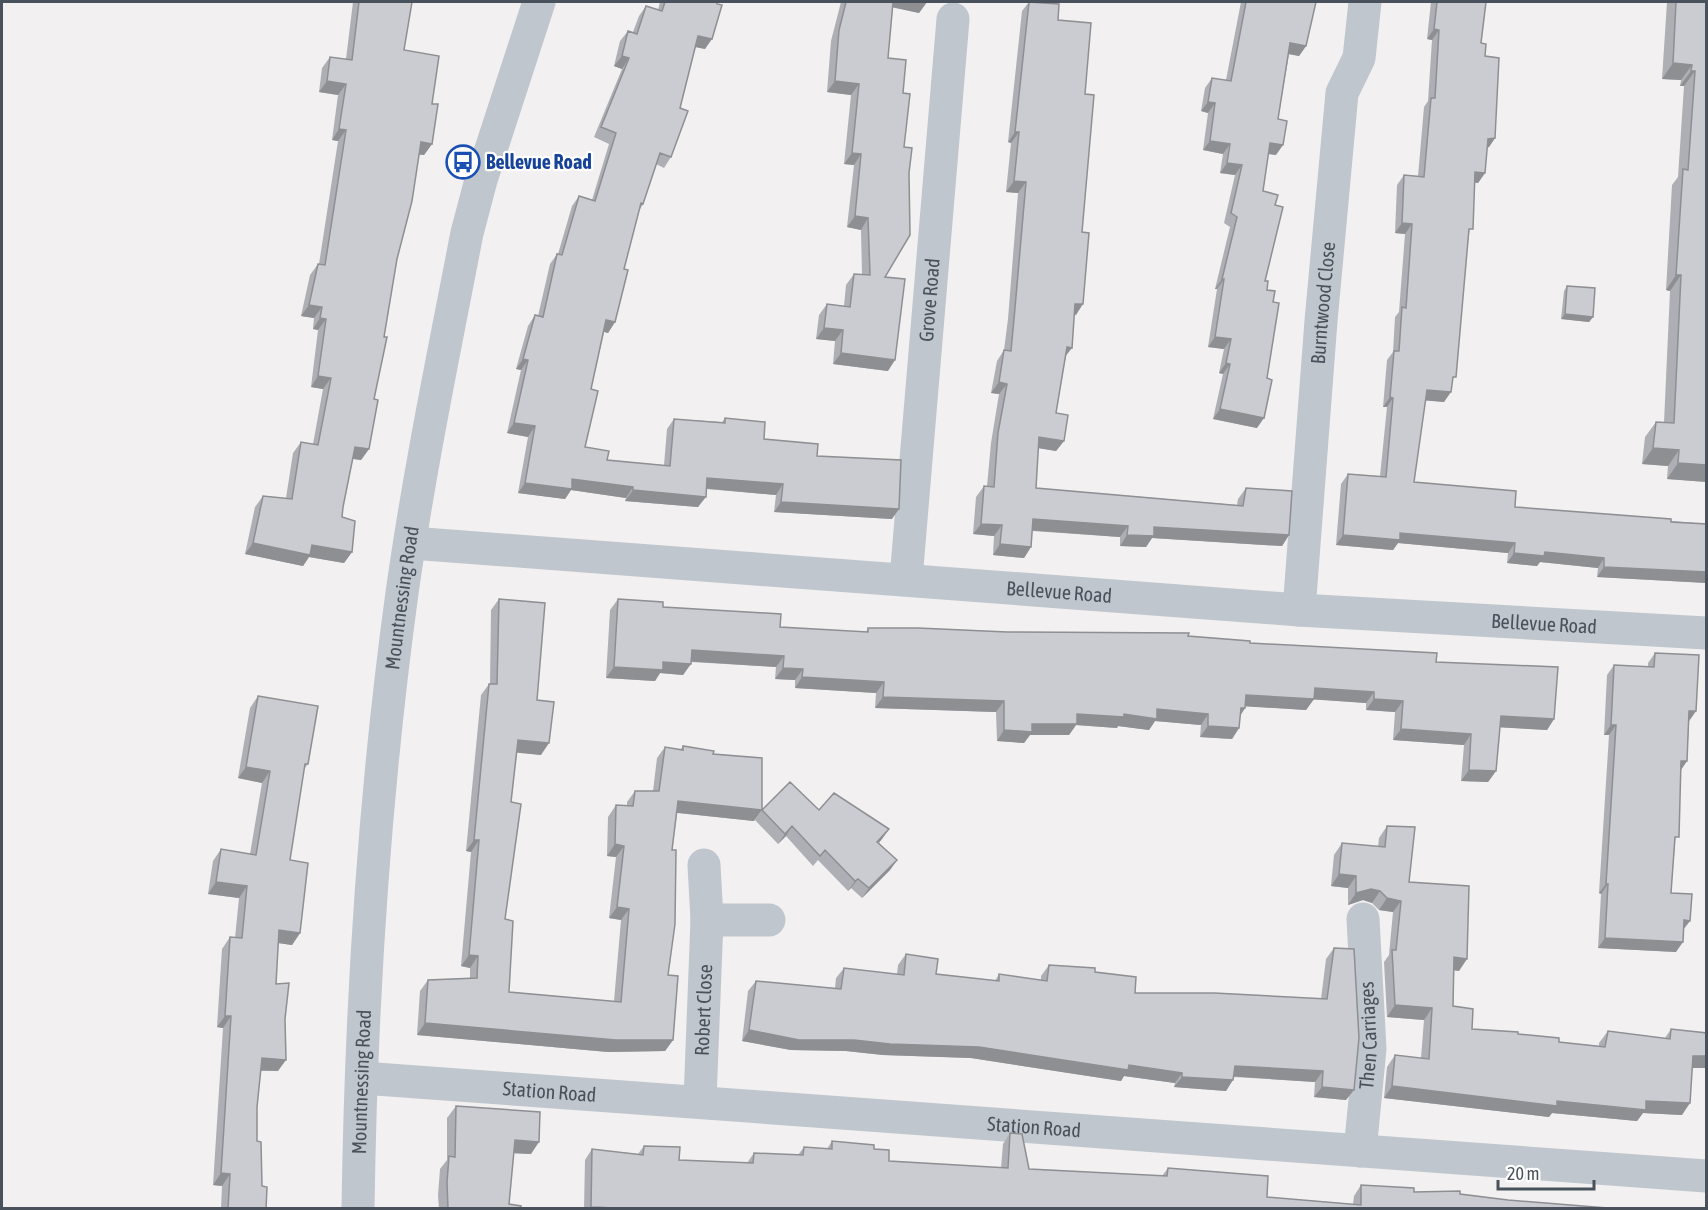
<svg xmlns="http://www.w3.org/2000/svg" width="1708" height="1210" font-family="'Asap Condensed',sans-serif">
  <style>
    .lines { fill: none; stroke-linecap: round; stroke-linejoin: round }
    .minor { stroke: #bfc6cd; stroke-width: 33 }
    .wall { fill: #aeafb5 }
    .shaded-wall { fill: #8d8f93 }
    .building { fill: #caccd2; stroke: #8d8f93; stroke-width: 1.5 }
    .labels { text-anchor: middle; stroke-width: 4.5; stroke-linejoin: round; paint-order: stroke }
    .transit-label { font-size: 20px; font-weight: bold; fill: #164399; stroke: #fff; text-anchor: start }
    .street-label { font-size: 20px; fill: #49525c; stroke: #fff }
  </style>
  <rect width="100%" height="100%" fill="#f2f0f0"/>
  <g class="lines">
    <!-- minor -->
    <g class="minor">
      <path id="s1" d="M411,543L1299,610L1706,633"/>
      <path id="s2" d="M906,579L953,19"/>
      <path id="s3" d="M1299,610L1321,321L1342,93L1359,58L1365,2"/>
      <path d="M707,920H769"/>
      <path id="s4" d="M362,1078L1706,1176"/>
      <path id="s5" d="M700,1100L707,920L704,865"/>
      <path id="s6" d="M1360,1151L1370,1049L1363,919"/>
      <path id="s7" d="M358,1208C361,1002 374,797 402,593C419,472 444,352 467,233L481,180L539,2"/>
    </g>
  </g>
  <!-- wall -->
  <path class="wall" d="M353,2H412L404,50L432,104V144L424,155L419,154L397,259L374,399L369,449L361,460L353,459L343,507L342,517L352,552L344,563L309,557L303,566L245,554L255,507L263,496L286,498L293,453L301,442L313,444L323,389L311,387L318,330L313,329L314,318L301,316L310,275L318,264H319L338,141L332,140L338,95L319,92L322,68L330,57L346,59Z
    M660,2H717L705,49L695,47L680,108L671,157L664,168L656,164L643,204L639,211L624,269L615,322L608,333L604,332L591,389L585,447L607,460L664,465L667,429L674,419L722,422L725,418L764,439L817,456L892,519L774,512L776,495L706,489L698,507L625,501L626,498L571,490L565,499L518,493L528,437L507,433L521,370L516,369L528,326L535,315L538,316L550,264L557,254H558L572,206L579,196L592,200L609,144L594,137L622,69L614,66L620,41L628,31L633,32L639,16L646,6L658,10Z
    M841,2H927L919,13L893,7L888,58L885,277L888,371L833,364L835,341L816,339L819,315L827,304L844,306L846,285L854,274H862L861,230L847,227L854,165L844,164L851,95L827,92L831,41Z
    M1029,2H1038L1058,20L1085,94L1082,232L1076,315H1074L1066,356L1056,413L1064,441L1056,451L1038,448L1036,488L1237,505L1238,499L1246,488L1289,535L1282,546L1152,538L1146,547L1120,546V537L1032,531L1031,547L1024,558L993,555L994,536L973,534L976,497L984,486H987L991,443L999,394L991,393L997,361L1004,350L1008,319L1018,193L1006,192L1011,143L1008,142L1022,11Z
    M1241,2H1316L1306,46L1299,56L1289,54L1278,119L1276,155L1268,154L1263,191L1275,205L1265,281L1267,290L1257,428L1213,419L1223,374L1219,373L1224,349L1208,347L1217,289H1215L1230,227L1224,223L1235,175L1220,173L1223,154L1203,150L1208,113L1201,111L1205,88L1212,78L1226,80Z
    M1431,2H1486L1481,43L1485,56L1495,138L1489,147L1487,148L1485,173L1478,183L1475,182L1452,383L1444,402L1425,400L1414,482L1515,507L1707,524V583L1597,577L1598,568L1540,562L1537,566L1507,563L1508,553L1398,543L1393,550L1336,545L1341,484L1348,474L1380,476L1387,407H1383L1387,360L1393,352L1395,317L1399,312L1405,234L1395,233L1397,185L1404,175L1418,176L1424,107L1428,101L1432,40L1427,39Z
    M1667,2H1707V482L1667,479L1668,466L1642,464L1645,437L1656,422H1664L1670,291L1666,290L1672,185L1678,177L1684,86H1680L1681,80L1662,79Z
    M1567,286L1593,317L1589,322L1561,319L1564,291Z
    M499,599L537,700L541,755L517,752L511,802L505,919L509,992L614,1001L621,920L609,918L616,857L607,856L608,817L616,805L627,806V802L635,791H653L657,758L665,747L680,750L683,746L713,754L754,821L677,813L672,850L668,975L673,1040L665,1051L608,1052L417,1035L420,991L428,980L470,978V968L461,966L471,852L466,851L481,695L489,684H490L491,610Z
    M618,599L780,627L866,632L868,628L1007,632L1188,636L1250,643L1436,662L1554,719L1547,730L1500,727L1496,771L1488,782L1461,781L1464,745L1393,740L1395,712L1366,710V703L1314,699L1306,710L1246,706L1245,708L1240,716L1239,728L1232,739L1200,737L1201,725L1155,721L1149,730L1118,726L1117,728L1076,725L1069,735H1030L1024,743L997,741L996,712L875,708L876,693L795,688V680L775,679L776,667L691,662L683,675L660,673L655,681L606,678L610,610Z
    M1655,653L1696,711L1689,721L1687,761L1681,770L1671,893L1683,930L1676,952L1598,948L1601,894L1599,893L1609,735H1604L1607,675L1614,665L1648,667V663Z
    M258,696L308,764L304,769L290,860L300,933L292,945L278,943L276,984L278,1071H261L257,1107V1141L262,1186L266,1209H221L222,1186L213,1185L223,1028L217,1027L222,949L230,937L235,938L239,898L208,894L213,861L221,849L250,854L262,783L238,778L250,708Z
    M762,810H819L889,829L879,843L897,860L890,870L862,898L851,888L848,891L818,860L813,866L786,836L778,844L755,820Z
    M1387,826L1409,882L1459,971L1454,970L1453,1006L1472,1029L1518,1034L1559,1042L1599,1046V1043L1608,1031L1665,1038L1671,1029L1707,1033V1068H1692L1682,1115L1643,1113L1637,1121L1552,1113L1549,1117L1384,1098L1387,1067L1395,1055L1421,1058L1424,1020L1387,1017L1384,962L1389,955L1393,912L1379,910L1372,903L1363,900L1348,905V888L1331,886L1334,855L1342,843L1378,847L1379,838Z
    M1334,948L1346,1100L1314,1097L1315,1082L1234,1077L1226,1091L1174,1087L1175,1083L1124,1076L1121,1081L971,1058L883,1055L846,1051L791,1050L742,1041L748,991L756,981L835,988L836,978L844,968L897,974L898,965L906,954L936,974L995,981L999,974L1041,980V976L1049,965L1095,972L1135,993L1321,999L1326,959Z
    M456,1106L531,1154L514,1153L509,1204L521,1209H439L438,1195L440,1169L447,1160V1118Z
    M1010,1133L1029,1169L1162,1176L1168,1168L1267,1197L1353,1204L1354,1196L1361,1185L1414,1192L1460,1194L1508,1200L1607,1209H584L585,1160L592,1149L638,1154L644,1146L679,1160L747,1163L754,1153L798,1155L804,1147L827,1149L832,1141L874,1149L889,1161L1001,1168L1003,1144Z"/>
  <!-- shaded-wall -->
  <path class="shaded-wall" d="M889,2H927L919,13L886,6Z
    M1434,29L1439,30L1432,40L1427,39Z
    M698,36L712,39L705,49L691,46Z
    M1290,43L1306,46L1299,56L1283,53Z
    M622,56L629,58L622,69L614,66Z
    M1673,63L1692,65L1681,80L1662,79Z
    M1691,71H1695L1684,86H1680Z
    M327,81L346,84L338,95L319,92Z
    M835,81L859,84L851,95L827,92Z
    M1208,102L1215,103L1208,113L1201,111Z
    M339,129L346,130L338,141L332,140Z
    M1015,132H1019L1011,143L1008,142Z
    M1495,138L1489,147L1481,149L1488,139Z
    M1210,141L1230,144L1223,154L1203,150Z
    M421,142L432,144L424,155L413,154Z
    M1270,143L1283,145L1276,155L1263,153Z
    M852,153L861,154L854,165L844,164Z
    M1227,163L1242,165L1235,175L1220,173Z
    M1475,172L1485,173L1478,183L1468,182Z
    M1014,181L1026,182L1018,193L1006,192Z
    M855,216L868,218L861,230L847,227Z
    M1402,223L1412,224L1405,234L1395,233Z
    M1676,275H1681L1670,291L1666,290Z
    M1222,279H1224L1217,289H1215Z
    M1075,304H1083L1076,315L1068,314Z
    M309,305L322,307L314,318L301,316Z
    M1565,314L1593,317L1589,322L1561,319Z
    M320,318L326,319L318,330L313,329Z
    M606,320L615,322L608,333L599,330Z
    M824,328L843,330L835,341L816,339Z
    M1215,337L1231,339L1224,349L1208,347Z
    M1067,347L1072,348L1064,358Z
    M841,353L895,360L888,371L833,364Z
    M523,359L528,360L521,370L516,369Z
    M1226,363L1230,364L1223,374L1219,373Z
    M318,376L331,378L323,389L311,387Z
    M999,382L1007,384L999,394L991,393Z
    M1427,390L1451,392L1444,402L1420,400Z
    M1390,397L1393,398L1387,407H1383Z
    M1220,409L1264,418L1257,428L1213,419Z
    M514,423L535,426L528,437L507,433Z
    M1039,437L1064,441L1056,451L1032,447Z
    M355,447L369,449L361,460L347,458Z
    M1653,448L1679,450L1668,466L1642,464Z
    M1678,463L1707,465V482L1667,479Z
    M707,478L783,484L776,495L700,488Z
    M572,479L633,487L626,498L571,490L565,499L518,493L525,483Z
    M633,490L706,497L698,507L625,501Z
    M781,502L899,509L892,519L774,512Z
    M1033,519L1128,526L1120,537L1026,530Z
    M981,524L1002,525L994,536L973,534Z
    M1154,527L1289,535L1282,546L1152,538L1146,547L1120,546L1127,535Z
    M1400,533L1515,543L1508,553L1398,543L1393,550L1336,545L1343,535Z
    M253,543L312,545L352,552L344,563L309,557L303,566L245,554Z
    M1000,544L1031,547L1024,558L993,555Z
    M1545,552L1604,558L1598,568L1540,562L1537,566L1507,563L1514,553Z
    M1604,567L1707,572V583L1597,577Z
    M692,650L784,656L776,667L684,661Z
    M663,662L691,664L683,675L660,673L655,681L606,678L614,667Z
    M783,668L803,669L795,680L775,679Z
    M802,677L884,682L876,693L795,688Z
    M1315,688L1374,692L1366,703L1307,699Z
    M1246,695L1314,699L1306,710L1239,706Z
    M883,697L1004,701L996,712L875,708Z
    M1374,699L1403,701L1395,712L1366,710Z
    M1241,708H1245L1238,719Z
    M1157,709L1208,714L1201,725L1155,721L1149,730L1118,726L1117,728L1076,725L1069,735H1030L1024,743L997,741L1004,730L1077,714H1124Z
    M1689,711H1696L1689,721L1682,720Z
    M1501,716L1554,719L1547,730L1493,727Z
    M1611,725H1616L1609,735H1604Z
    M1208,726L1239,728L1232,739L1200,737Z
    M1401,729L1471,734L1464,745L1393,740Z
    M518,740L549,743L541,755L510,752Z
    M1681,761H1687L1680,771Z
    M246,767L270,771L262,783L238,778Z
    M1469,770L1496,771L1488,782L1461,781Z
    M678,801L762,810L754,821L670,812Z
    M792,826L786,836L778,844L785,834Z
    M889,829L882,839L870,852L877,842Z
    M474,840H479L471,852L466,851Z
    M615,844L624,846L616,857L607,856Z
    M897,860L890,870L862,898L869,888Z
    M1339,874L1356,876L1348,888L1331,886Z
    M858,879L851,888L848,891L855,881Z
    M216,882L247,886L239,898L208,894Z
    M1606,884H1608L1601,894L1599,893Z
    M1371,889L1380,891L1372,903L1363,900L1348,905L1356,893Z
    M1387,898L1401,901L1393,912L1379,910Z
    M617,907L629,909L621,920L609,918Z
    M1684,920L1690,921L1683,930Z
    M279,930L300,933L292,945L271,942Z
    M1605,938L1683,942L1676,952L1598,948Z
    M469,955L478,956L470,968L461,966Z
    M1454,957L1467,959L1459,971L1446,969Z
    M1395,1005L1432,1008L1424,1020L1387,1017Z
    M225,1016H231L223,1028L217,1027Z
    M425,1023L673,1040L665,1051L608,1052L417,1035Z
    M749,1030L854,1040L979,1047L1129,1065L1182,1073L1175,1083L1124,1076L1121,1081L971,1058L883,1055L846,1051L791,1050L742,1041Z
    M1693,1056H1707V1068H1685Z
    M262,1058L286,1060L278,1071L254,1070Z
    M1235,1066L1323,1071L1315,1082L1227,1076Z
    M1182,1077L1233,1080L1226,1091L1174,1087Z
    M1392,1086L1557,1101H1646L1690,1103L1682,1115L1643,1113L1637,1121L1552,1113L1549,1117L1384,1098Z
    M1322,1087L1354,1090L1346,1100L1314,1097Z
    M515,1140L539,1142L531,1154L507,1153Z
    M221,1173L230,1174L222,1186L213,1185Z
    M591,1207L639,1209H590Z"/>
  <!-- building -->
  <path class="building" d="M359,2H412L404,50L439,56L432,104H438L432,144L421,142L412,201L397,259L384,337H387L374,399L378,400L369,449L355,447L343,507L342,517L355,521L352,552L312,545L310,555L253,543L263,496L292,499L301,442L318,445L331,378L318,376L326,319L320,318L322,307L309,305L318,264L325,265L346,130L339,129L346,84L327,81L330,57L352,60Z
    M665,2H717V4L722,5L712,39L698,36L680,108L688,111L671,157L660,153L643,204L641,203L624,269L628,270L615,322L606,320L591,389L598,391L585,447L609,451L607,460L670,466L674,419L725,423V418L765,422L764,439L818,444L817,456L901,460L899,509L781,502L783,484L707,478L706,497L633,490V487L572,479V489L525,483L535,426L514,423L528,360L523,359L535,315L543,317L557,254L562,255L579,196L595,201L616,133L601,127L629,58L622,56L628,31L637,34L646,6L662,11Z
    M846,2H893L888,58L906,60L903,93L910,94L904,147L912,148L909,173L910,235L885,277L905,279L895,360L841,353L843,330L824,328L827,304L850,307L854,274L870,275L868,218L855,216L861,154L852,153L859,84L835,81L839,30Z
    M1029,2L1059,4L1058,20L1091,23L1085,94L1094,95L1082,232L1089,233L1083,304H1075L1072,348L1067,347L1056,413L1068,415L1064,441L1039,437L1036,488L1243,506L1246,488L1292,491L1289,535L1154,527V536L1127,535L1128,526L1033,519L1031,547L1000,544L1002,525L981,524L984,486L994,487L998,433L1007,384L999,382L1004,350L1011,351L1015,308L1026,182L1014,181L1019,132H1015Z
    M1246,2H1316L1306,46L1290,43L1278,119L1287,121L1283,145L1270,143L1263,191L1278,195L1275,205L1283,207L1265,281H1268L1267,290L1275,291L1273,302L1279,303L1267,378L1272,380L1264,418L1220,409L1230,364L1226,363L1231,339L1215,337L1224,279H1222L1237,217L1231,213L1242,165L1227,163L1230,144L1210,141L1215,103L1208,102L1212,78L1231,81Z
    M1437,2H1486L1481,43L1486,44L1485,56L1499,58L1495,138L1488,139L1485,173L1475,172L1473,229H1469L1456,377H1453L1451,392L1427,390L1414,482L1516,491L1515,507L1671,519V522L1707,524V572L1604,567V558L1545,552L1544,556L1514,553L1515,543L1400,533V540L1343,535L1348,474L1386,477L1393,398L1390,397L1394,351H1399L1402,307L1406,308L1412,224L1402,223L1404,175L1424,177L1431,98H1435L1439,30L1434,29Z
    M1676,2H1707V465L1678,463L1679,450L1653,448L1656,422L1674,423L1681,275H1676L1683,169L1688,170L1695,71H1691L1692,65L1673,63Z
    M1567,286L1595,288L1593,317L1565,314Z
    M499,599L545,603L537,700L554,702L549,743L518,740L511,802L521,804L505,919L513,921L509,992L621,1002L629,909L617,907L624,846L615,844L616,805L633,806L635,791H659L665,747L683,750V746L714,751L713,754L762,758V810L678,801L672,850H676L675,924L668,975L678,976L673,1040H616L425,1023L428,980L477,978L478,956L469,955L479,840H474L489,684H497Z
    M618,599L663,602V607L781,614L780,627L868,632V628H918L1007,632L1189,633L1188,636L1250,641V643L1437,653L1436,662L1558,667L1554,719L1501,716L1496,771L1469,770L1471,734L1401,729L1403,701L1374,699V692L1315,688L1314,699L1246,695L1245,708H1241L1239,728L1208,726V714L1157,709V719L1124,714V717L1077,714V724H1032V732L1004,730V701L883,697L884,682L802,677L803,669L783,668L784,656L692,650L691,664L663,662V670L614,667Z
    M1655,653L1699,655L1696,711H1689L1687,761H1681L1679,837H1675L1671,893L1692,894L1690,921L1684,920L1683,942L1605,938L1608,884H1606L1616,725H1611L1614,665L1654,667Z
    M258,696L318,706L308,764H305L290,860L308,863L300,933L279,930L276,984L289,983L285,1019L286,1060L262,1058L257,1107V1141L261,1142L262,1186L267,1187L266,1209H228L230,1174L221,1173L231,1016H225L230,937L242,938L247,886L216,882L221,849L256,855L270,771L246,767Z
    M790,782L819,810L834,793L889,829L877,842L897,860L869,888L858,879L855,881L825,850L820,856L792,826L785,834L762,810Z
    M1387,826L1415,827L1409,882L1469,886L1467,959L1454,957L1453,1006L1473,1009L1472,1029L1518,1032V1034L1559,1038V1042L1605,1047L1608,1031L1670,1039L1671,1029L1707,1033V1056H1693L1690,1103L1646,1101V1110L1557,1101V1106L1392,1086L1395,1055L1429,1059L1432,1008L1395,1005L1392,950H1396L1401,901L1387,898L1380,891L1371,889L1356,893V876L1339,874L1342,843L1385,847Z
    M1334,948L1354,949L1359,1038L1354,1090L1322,1087L1323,1071L1235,1066L1233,1080L1182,1077V1073L1129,1065L1128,1070L979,1047L890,1044L854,1040H799L749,1030L756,981L841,989L844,968L904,975L906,954L938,959L936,974L999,981V974L1047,981L1049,965L1095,968V972L1136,977L1135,993H1214L1327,999Z
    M456,1106L540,1112L539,1142L515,1140L509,1204L521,1206V1209H448L447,1182L449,1156L455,1157Z
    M1010,1133L1022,1134L1029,1169L1167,1176L1168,1168L1268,1176L1267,1197L1361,1205V1185L1414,1188V1192L1460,1191V1194L1508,1200L1607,1208V1209H639L591,1207L592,1149L643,1155L644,1146L680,1147L679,1160L753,1163L754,1153L803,1155L804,1147L832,1149V1141L874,1145V1149L889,1150V1161L1008,1168Z"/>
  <!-- icons -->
  <defs>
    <symbol id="bus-ring" viewBox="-11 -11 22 22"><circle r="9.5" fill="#fff" stroke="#1a4fb4" stroke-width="1.5"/><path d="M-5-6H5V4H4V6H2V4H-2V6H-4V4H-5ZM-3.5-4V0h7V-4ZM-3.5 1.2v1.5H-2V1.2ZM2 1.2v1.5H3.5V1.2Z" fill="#1a4fb4"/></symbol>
  </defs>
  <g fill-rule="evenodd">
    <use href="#bus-ring" x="444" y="143" width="38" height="38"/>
  </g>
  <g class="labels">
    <!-- transit labels -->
    <g class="transit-label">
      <text x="486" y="169">Bellevue Road</text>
    </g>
    <!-- street labels -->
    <g class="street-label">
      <text dy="7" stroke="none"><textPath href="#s2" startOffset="280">Grove Road</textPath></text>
      <text dy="7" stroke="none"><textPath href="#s3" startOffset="308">Burntwood Close</textPath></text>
      <text dy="7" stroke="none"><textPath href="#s1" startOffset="650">Bellevue Road</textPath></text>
      <text dy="7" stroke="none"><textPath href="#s7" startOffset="612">Mountnessing Road</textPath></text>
      <text dy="7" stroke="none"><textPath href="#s1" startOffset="1136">Bellevue Road</textPath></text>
      <text dy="7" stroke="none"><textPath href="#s5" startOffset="90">Robert Close</textPath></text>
      <text dy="7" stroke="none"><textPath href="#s6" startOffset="116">Then Carriages</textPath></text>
      <text dy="7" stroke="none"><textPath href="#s7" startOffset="126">Mountnessing Road</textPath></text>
      <text dy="7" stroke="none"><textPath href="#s4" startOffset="188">Station Road</textPath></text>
      <text dy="7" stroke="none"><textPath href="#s4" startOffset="674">Station Road</textPath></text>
    </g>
  </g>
  <!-- border -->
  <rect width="1708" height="1210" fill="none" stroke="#49525c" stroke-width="6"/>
  <!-- scale -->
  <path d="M1498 1180v9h96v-9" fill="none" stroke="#49525c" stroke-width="3"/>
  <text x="1507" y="1180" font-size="18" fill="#49525c" stroke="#ffffff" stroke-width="4.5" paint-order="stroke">20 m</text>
</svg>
